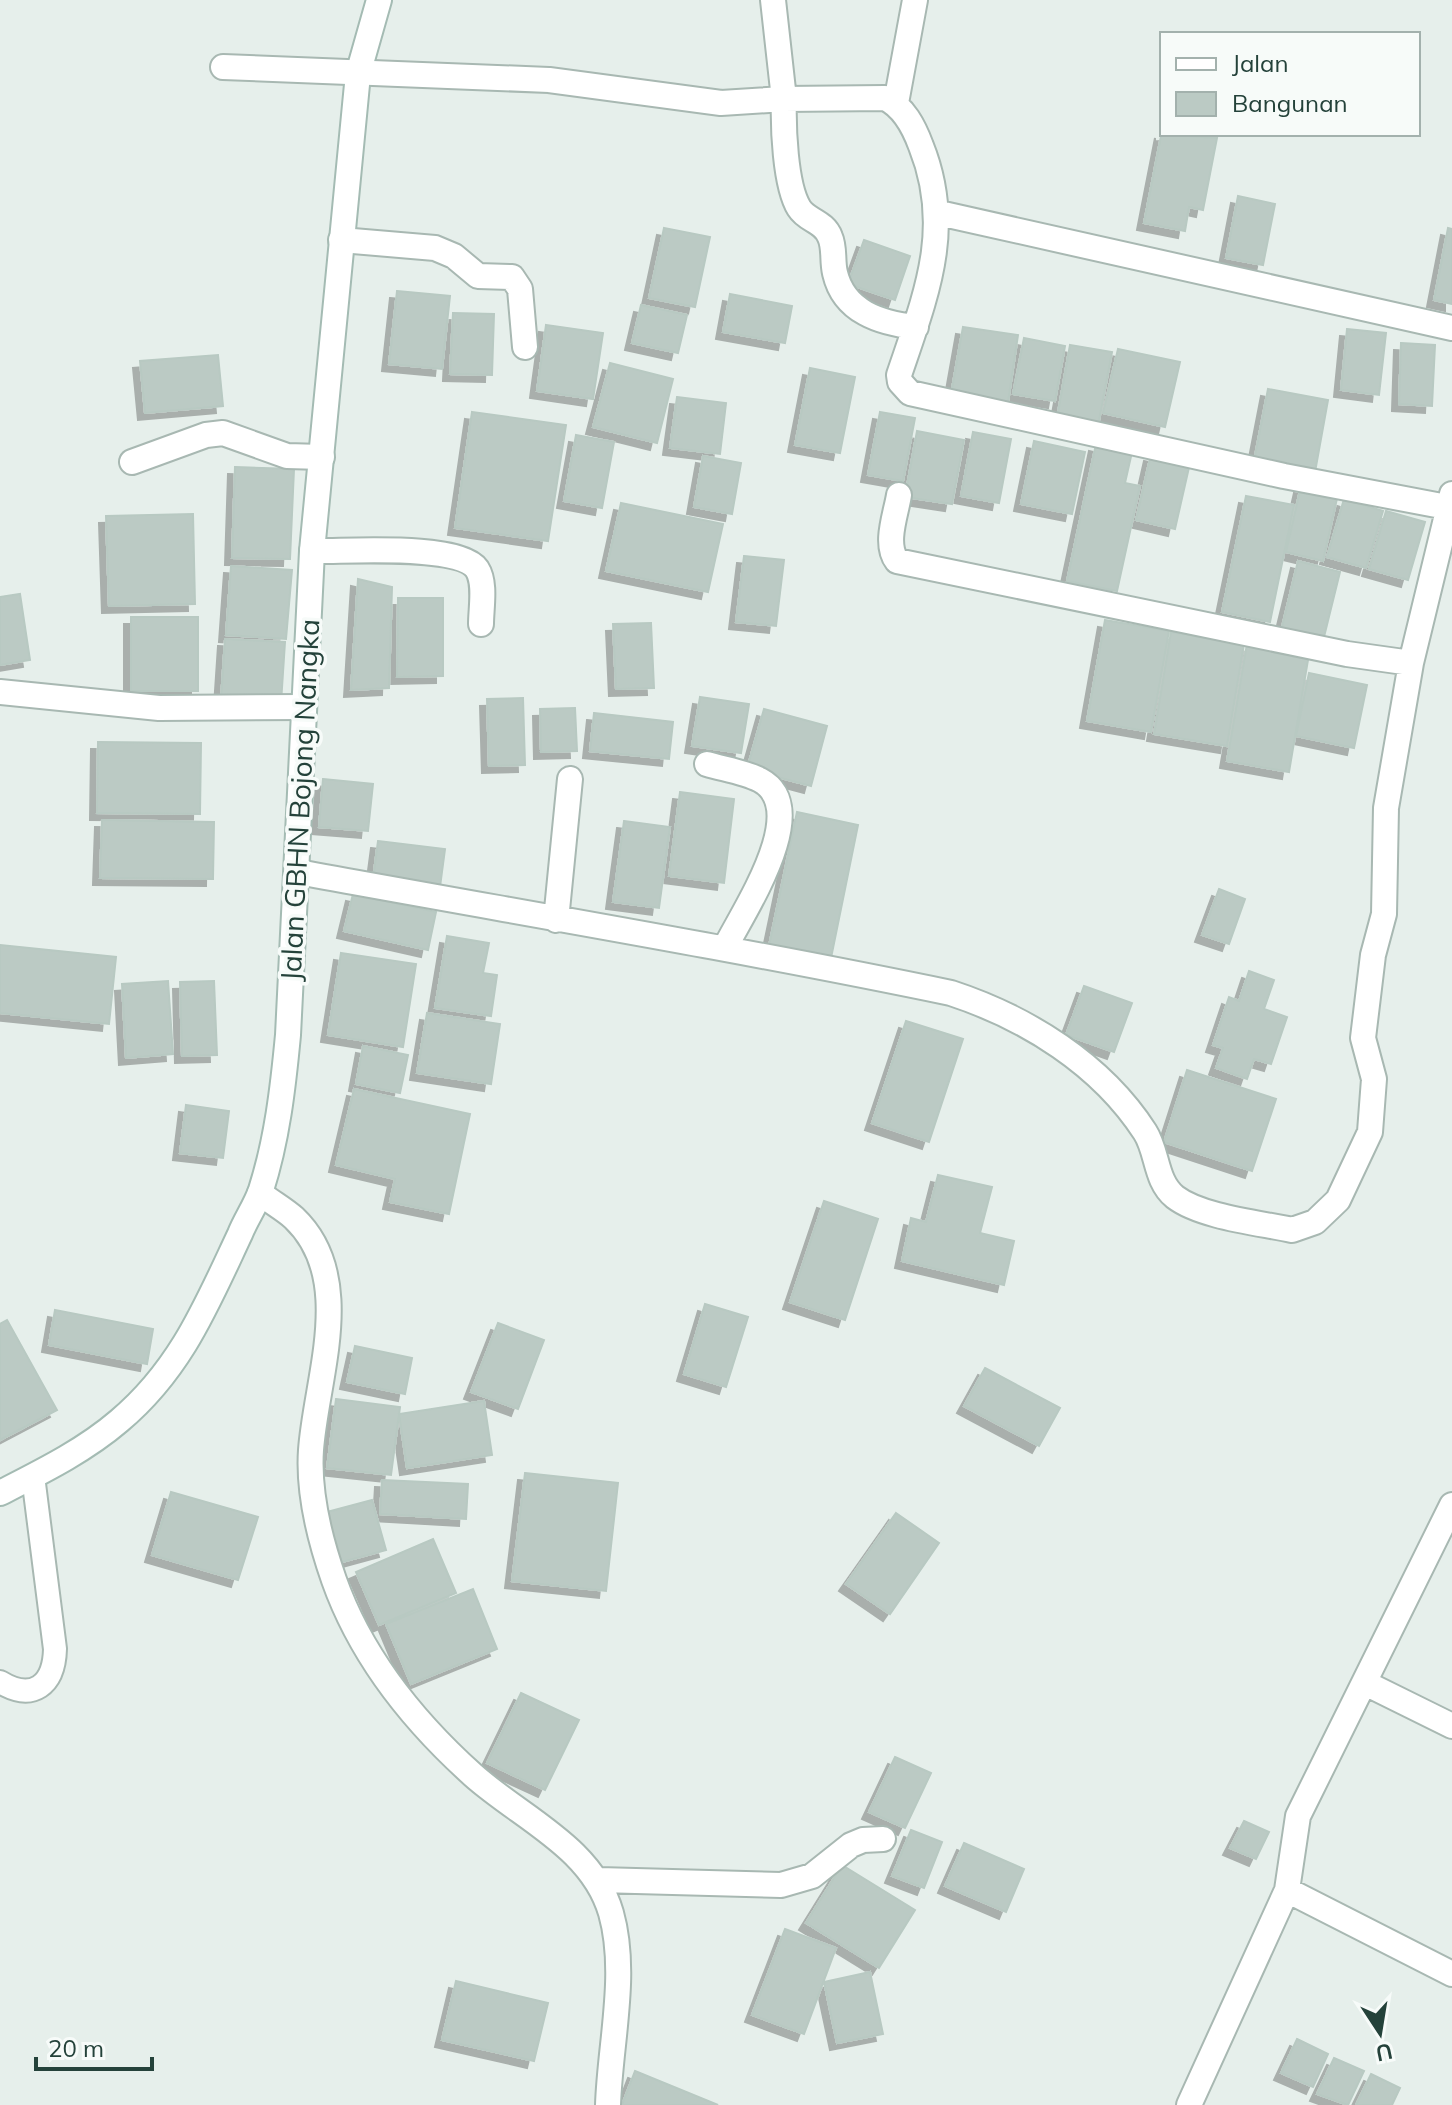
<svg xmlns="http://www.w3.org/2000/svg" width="1452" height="2105" font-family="Mulish,sans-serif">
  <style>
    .building { fill: #bbcac4; stroke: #b8c9c2; stroke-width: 2; filter: url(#shadow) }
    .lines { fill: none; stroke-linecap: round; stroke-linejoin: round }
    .lane-casing { stroke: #a8b8b2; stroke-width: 26 }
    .street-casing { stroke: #a8b8b2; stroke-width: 28 }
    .secondary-casing { stroke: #a4bbb3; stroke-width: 28 }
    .lane { stroke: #fff; stroke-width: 22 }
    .street { stroke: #fff; stroke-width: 24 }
    .secondary { stroke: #fff; stroke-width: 24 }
    .labels { text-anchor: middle; stroke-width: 7; stroke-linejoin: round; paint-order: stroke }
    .street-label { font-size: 28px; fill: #24423a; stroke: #f7fbf9 }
  </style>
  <defs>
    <filter id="shadow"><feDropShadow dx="-7" dy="7" stdDeviation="0" flood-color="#0004"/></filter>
  </defs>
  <rect width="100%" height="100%" fill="#e6efeb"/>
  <!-- building -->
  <path class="building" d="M1162,131V134L1217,138L1203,210L1189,207L1185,231L1144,223Z
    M1238,196L1275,204L1263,265L1226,258Z
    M664,228L710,237L695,307L649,298Z
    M1448,228L1452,229V304L1434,300Z
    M864,240L910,256L895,300L848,284Z
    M397,291L450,296L442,369L389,364Z
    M730,294L792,306L785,343L723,332Z
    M641,305L687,315L678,353L632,343Z
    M453,313L494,314L492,375L450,374Z
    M546,325L603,333L593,399L537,391Z
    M963,327L1018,335L1007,409L950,400Z
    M1347,329L1386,333L1379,395L1341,390Z
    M1024,338L1065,346L1055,401L1013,394Z
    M1401,343L1435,345L1432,406L1399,404Z
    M1070,345L1112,352L1098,426L1057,418Z
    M1118,349L1180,362L1165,427L1103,413Z
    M218,355L223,406L145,413L140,361Z
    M610,363L673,379L657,443L593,427Z
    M810,368L855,377L840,453L795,445Z
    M1268,389L1328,400L1315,472L1254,461Z
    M677,397L726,403L720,454L670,448Z
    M472,412L566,425L548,541L455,528Z
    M880,412L915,418L903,481L868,475Z
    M917,431L964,440L952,504L905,497Z
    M973,432L1011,439L999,503L961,496Z
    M576,435L614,442L602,508L564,501Z
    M1034,441L1085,452L1072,514L1021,504Z
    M1096,444L1132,452L1125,483L1140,486L1117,591L1067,581Z
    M1151,454L1190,463L1175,529L1136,520Z
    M703,456L741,463L732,514L694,507Z
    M235,467L294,469L290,559L232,558Z
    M1301,486L1338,494L1323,561L1286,552Z
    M1246,496L1294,505L1270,622L1222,612Z
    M1344,499L1383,511L1366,568L1327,557Z
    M621,503L723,524L708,592L606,571Z
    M1386,511L1425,522L1408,580L1369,569Z
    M193,514L195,604L109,606L106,516Z
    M744,556L784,560L776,626L736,622Z
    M1298,561L1340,572L1323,641L1281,631Z
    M231,566L292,570L286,639L226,635Z
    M358,579L392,587L389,688L351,690Z
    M20,594L30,660L0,665V597Z
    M398,598H443V676L397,677Z
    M131,617H198V691H131Z
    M1105,620L1169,631L1151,732L1087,721Z
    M651,623L654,688L616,689L613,624Z
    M1171,632L1244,644L1227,746L1154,734Z
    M225,639L285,642L281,703L221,699Z
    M1247,644L1309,654L1289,772L1227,761Z
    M1309,673L1367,685L1354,748L1296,736Z
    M700,697L749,704L741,753L692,746Z
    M523,698L525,765L489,766L487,699Z
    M575,708L577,751L541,752L540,709Z
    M764,709L827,726L811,786L747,769Z
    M594,713L673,722L669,759L590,751Z
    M98,742L201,743L200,814L97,813Z
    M323,779L373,784L368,831L319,827Z
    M680,792L734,799L724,883L669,876Z
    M797,812L858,825L831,958L769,946Z
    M102,820L214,822L213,879L100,878Z
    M624,821L670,827L659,908L613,902Z
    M378,841L445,849L440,887L373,879Z
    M1219,889L1245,899L1229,944L1202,935Z
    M353,894L436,912L428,950L344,931Z
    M447,936L489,943L483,973L497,975L491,1016L435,1008Z
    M0,945L116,957L109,1024L0,1013Z
    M341,953L416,964L403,1047L328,1035Z
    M1249,971L1274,980L1264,1009L1287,1017L1271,1064L1254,1059L1247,1079L1216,1068L1223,1048L1213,1045L1229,997L1239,1001Z
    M168,981L173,1054L126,1058L122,984Z
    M214,981L217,1055L182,1056L180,982Z
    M1084,986L1132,1003L1114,1052L1066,1035Z
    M427,1013L500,1024L491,1084L417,1073Z
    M906,1021L963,1039L929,1142L872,1123Z
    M363,1046L408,1055L400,1093L356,1084Z
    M1187,1070L1276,1099L1252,1171L1164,1142Z
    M354,1089L470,1114L449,1214L390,1202L395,1179L336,1165Z
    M186,1105L229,1111L223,1158L180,1153Z
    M938,1175L992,1187L980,1233L1014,1241L1004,1285L902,1261L911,1218L926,1222Z
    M824,1201L878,1219L845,1320L790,1302Z
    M705,1304L748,1317L726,1387L684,1374Z
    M55,1310L153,1329L147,1364L49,1345Z
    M7,1320L57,1410L0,1440V1324Z
    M498,1323L544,1340L518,1409L471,1392Z
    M355,1346L412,1358L405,1394L347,1382Z
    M985,1368L1060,1408L1039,1446L964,1406Z
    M336,1399L400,1407L391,1475L327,1468Z
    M484,1401L492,1455L407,1468L399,1414Z
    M525,1473L618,1483L606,1591L512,1581Z
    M382,1480L468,1484L466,1519L380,1514Z
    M171,1492L258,1517L238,1580L152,1555Z
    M372,1500L386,1550L342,1562L327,1512Z
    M896,1513L939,1543L890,1614L846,1584Z
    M433,1539L456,1593L379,1625L356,1572Z
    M473,1589L497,1649L411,1684L386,1624Z
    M521,1693L579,1720L545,1790L487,1763Z
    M895,1757L931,1773L905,1828L869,1812Z
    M1244,1821L1269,1832L1256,1859L1230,1848Z
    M911,1830L942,1842L924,1888L892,1876Z
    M964,1843L1024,1869L1006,1912L945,1886Z
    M842,1865L915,1910L879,1968L806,1923Z
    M785,1929L836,1948L804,2034L752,2015Z
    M870,1972L883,2034L837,2043L824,1982Z
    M456,1981L548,2003L534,2061L442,2040Z
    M1297,2039L1328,2054L1313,2087L1281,2073Z
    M1334,2058L1364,2071L1348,2105L1317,2094Z
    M635,2071L718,2105H622Z
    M1371,2074L1400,2088L1392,2105H1356Z"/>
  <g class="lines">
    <defs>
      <path id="lane" d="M0,1682C33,1702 54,1685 55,1649L33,1476"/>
      <path id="street" d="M773,0L784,99L885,98C904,107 914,127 921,146C954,228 926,295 899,375L900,382L910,393L1284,476L1452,508
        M223,67L549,80L721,103L784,99C783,126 785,185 799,208C807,221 824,221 830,237C835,248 832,261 835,273C844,312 880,323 916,327
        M896,103L915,0
        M939,213L1452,328
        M341,240L435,248L454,256L478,276L512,277L520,289L525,347
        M132,462L206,435L223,433L287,456L322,457
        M899,495C896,514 884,544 897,561L1347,654L1411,663L1452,494
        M312,551C344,552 459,543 477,569C486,583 481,608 481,624
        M0,692L159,708L304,707
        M707,764C724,769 745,772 760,780C813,808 744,910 726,946
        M298,872C516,912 734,948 951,993C1027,1018 1101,1064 1145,1132C1158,1152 1155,1181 1175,1197C1201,1217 1260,1223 1292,1230L1315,1222L1338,1200L1370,1132L1374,1079L1363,1038L1373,955L1384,914L1386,808L1411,663
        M556,920L570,779
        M260,1193C271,1202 284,1209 294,1218C357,1278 316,1378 311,1450C308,1493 320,1540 334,1580C361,1656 414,1722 473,1775C521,1818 592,1847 611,1913C628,1973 610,2043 608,2105
        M1365,1683L1452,1726
        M599,1880L781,1885L812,1876L851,1845L863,1840L883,1839
        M1287,1890L1452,1974
        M1189,2105L1287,1890L1298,1816L1452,1505"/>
      <path id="secondary" d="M0,1493C41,1472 84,1451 119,1421C181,1369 207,1304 240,1234C246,1219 256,1205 261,1190C277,1140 283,1088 288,1035L312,551L358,74L379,0"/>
    </defs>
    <!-- lane casing -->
    <use href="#lane" class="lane-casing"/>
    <!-- street casing -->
    <use href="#street" class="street-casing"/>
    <!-- secondary casing -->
    <use href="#secondary" class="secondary-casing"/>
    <!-- lane -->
    <use href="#lane" class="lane"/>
    <!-- street -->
    <use href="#street" class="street"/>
    <!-- secondary -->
    <use href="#secondary" class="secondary"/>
  </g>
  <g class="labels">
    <!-- street labels -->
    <g class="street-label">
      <text transform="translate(300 800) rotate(-87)" y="10">Jalan GBHN Bojong Nangka</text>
    </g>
  </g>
  <!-- legend -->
  <rect x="1160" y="32" width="260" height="104" fill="#f7fbf9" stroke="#a3b1ad" stroke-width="2"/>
  <rect x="1176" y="58" width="40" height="12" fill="#ffffff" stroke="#a3b1ad" stroke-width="2"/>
  <text x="1232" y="72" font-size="24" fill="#24423a">Jalan</text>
  <rect x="1176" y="92" width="40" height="24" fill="#bbcac4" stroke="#a3b1ad" stroke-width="2"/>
  <text x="1232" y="112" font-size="24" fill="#24423a">Bangunan</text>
  <!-- north arrow -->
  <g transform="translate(1380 2033) rotate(168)" stroke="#f7fbf9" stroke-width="6" paint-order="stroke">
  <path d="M0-6L14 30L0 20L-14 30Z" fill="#24423a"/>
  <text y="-12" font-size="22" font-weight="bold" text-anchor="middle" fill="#24423a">U</text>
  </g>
  <!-- scale -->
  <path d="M36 2057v12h116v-12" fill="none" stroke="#24423a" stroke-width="4"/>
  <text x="48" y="2057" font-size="24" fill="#24423a" stroke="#f7fbf9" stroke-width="6" paint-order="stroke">20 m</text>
</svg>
